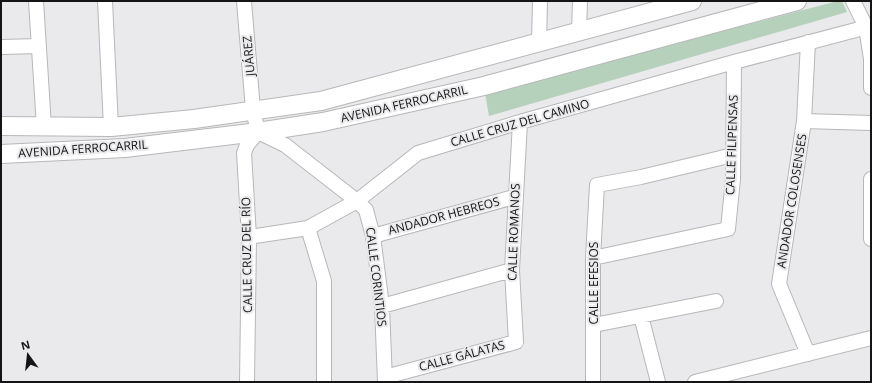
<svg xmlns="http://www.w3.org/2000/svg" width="872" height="383" font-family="'Open Sans',sans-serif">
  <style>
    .green { fill: #b5d1bc }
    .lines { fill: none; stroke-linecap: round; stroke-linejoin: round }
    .minor-casing { stroke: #b7b7b9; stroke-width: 16 }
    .major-casing { stroke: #b7b7b9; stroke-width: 20 }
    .minor { stroke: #fff; stroke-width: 14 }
    .major { stroke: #fff; stroke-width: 18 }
    .labels { text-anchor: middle; stroke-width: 4; stroke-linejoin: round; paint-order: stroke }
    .street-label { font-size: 12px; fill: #141414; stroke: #eaeaec }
  </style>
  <rect width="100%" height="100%" fill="#eaeaec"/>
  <!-- green -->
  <path class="green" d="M838,1H842L847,12L489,116L485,93Z"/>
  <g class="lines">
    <defs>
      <path id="minor" d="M36,1L44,127
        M105,1L111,127
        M244,1L253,110L258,132
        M853,1L866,27L871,59V88
        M579,32L580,1
        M808,42L804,121L779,284L808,354
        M539,43L540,1
        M1,47L39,46
        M804,121L871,123
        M258,132L285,145L357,201L366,210L373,236L382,306L385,382
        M871,179V239
        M308,228L324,281V382
        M373,236L514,197
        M249,237L308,228L357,201L418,153L520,122L734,62L871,26
        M593,258L728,229L733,179L734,62
        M382,306L512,270
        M641,316L658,382
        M594,325L716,301
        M385,377L516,342L512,270L520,122
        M247,382L249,237L244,153L247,145L258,132
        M593,382V258L597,185L641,177L733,155
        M695,382L871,338"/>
      <path id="major" d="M1,126L111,127L194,119L321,101L692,1
        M1,154L125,148L258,132L323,122L484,86L797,1"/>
    </defs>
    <!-- minor casing -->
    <use href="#minor" class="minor-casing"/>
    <!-- major casing -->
    <use href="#major" class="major-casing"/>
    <!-- minor -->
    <use href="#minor" class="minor"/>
    <!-- major -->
    <use href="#major" class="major"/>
  </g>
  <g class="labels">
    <!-- street labels -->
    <g class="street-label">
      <text transform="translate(249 56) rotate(-95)" y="4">JUÁREZ</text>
      <text transform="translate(404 104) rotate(-13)" y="4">AVENIDA FERROCARRIL</text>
      <text transform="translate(520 123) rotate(-16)" y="4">CALLE CRUZ DEL CAMINO</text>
      <text transform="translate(732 145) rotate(-88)" y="4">CALLE FILIPENSAS</text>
      <text transform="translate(83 149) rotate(-4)" y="4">AVENIDA FERROCARRIL</text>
      <text transform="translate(792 201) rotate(-81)" y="4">ANDADOR COLOSENSES</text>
      <text transform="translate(444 216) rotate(-15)" y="4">ANDADOR HEBREOS</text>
      <text transform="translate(514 232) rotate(-88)" y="4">CALLE ROMANOS</text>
      <text transform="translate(247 255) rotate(-91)" y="4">CALLE CRUZ DEL RÍO</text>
      <text transform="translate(376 277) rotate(83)" y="4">CALLE CORINTIOS</text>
      <text transform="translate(594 283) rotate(-90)" y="4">CALLE EFESIOS</text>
      <text transform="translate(462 356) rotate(-15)" y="4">CALLE GÁLATAS</text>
    </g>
  </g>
  <!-- border -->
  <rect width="872" height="383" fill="none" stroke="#141414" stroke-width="4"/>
  <!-- north arrow -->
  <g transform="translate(28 355) rotate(345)" stroke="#eaeaec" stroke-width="3" paint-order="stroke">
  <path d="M0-3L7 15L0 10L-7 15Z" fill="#141414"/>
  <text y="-6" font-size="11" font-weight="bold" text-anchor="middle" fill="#141414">N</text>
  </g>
</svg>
